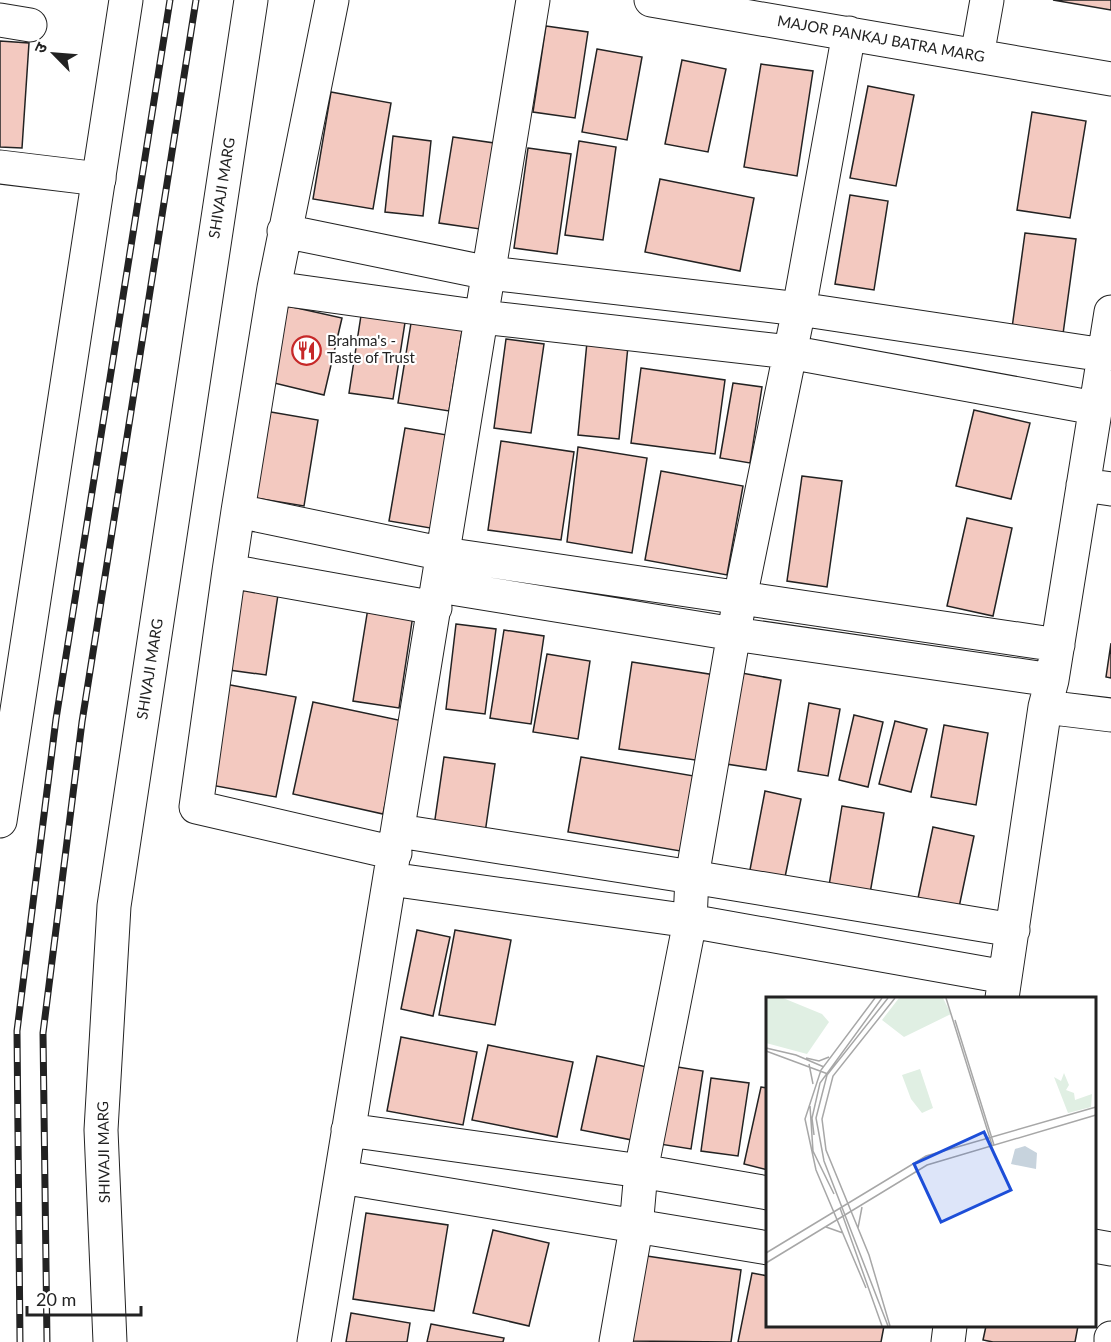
<svg xmlns="http://www.w3.org/2000/svg" width="1111" height="1342" font-family="Lato,'Noto Sans Devanagari',sans-serif">
  <style>
    .building { fill: #f3c9c0; stroke: #222; stroke-width: 1.5 }
    .lines { fill: none; stroke-linecap: round; stroke-linejoin: round }
    .minor-casing { stroke: #222; stroke-width: 35 }
    .major-casing { stroke: #222; stroke-width: 35 }
    .minor { stroke: #fff; stroke-width: 33 }
    .major { stroke: #fff; stroke-width: 33 }
    .rail-casing { stroke: #222; stroke-width: 7 }
    .rail { stroke: #fff; stroke-width: 4.5; stroke-dasharray: 14; stroke-linecap: butt }
    .labels { text-anchor: middle; stroke-width: 4.5; stroke-linejoin: round; paint-order: stroke }
    .street-label { font-size: 15px; fill: #222; stroke: #fff }
    .poi-label { font-size: 15px; fill: #222; stroke: #fff; text-anchor: start }
    .inset-road { fill: none; stroke: #a7a7a7; stroke-width: 1.5 }
    .view { fill: #1d4ed8; fill-opacity: 0.15; stroke: #1d4ed8; stroke-width: 3 }
    .inset-edge { fill: none; stroke: #222; stroke-width: 3 }
  </style>
  <rect width="100%" height="100%" fill="#fff"/>
  <!-- building -->
  <path class="building" d="M1053,0H1111V10Z
    M546,26L588,32L575,118L533,112Z
    M0,41L29,43L22,148L0,147Z
    M597,49L642,57L627,140L582,132Z
    M682,60L726,69L708,152L665,144Z
    M761,64L813,71L797,176L744,167Z
    M868,86L914,95L896,186L850,178Z
    M331,92L391,103L373,209L313,199Z
    M1032,112L1086,121L1070,218L1017,210Z
    M393,136L431,141L423,216L385,212Z
    M453,137L494,143L480,229L439,223Z
    M579,141L616,147L603,240L565,235Z
    M528,148L571,154L557,254L514,248Z
    M660,179L754,198L740,271L645,252Z
    M850,195L888,201L874,290L835,284Z
    M1025,233L1076,239L1063,334L1012,328Z
    M288,306L342,318L324,395L270,382Z
    M362,309L406,316L393,399L349,393Z
    M412,317L463,325L449,411L398,403Z
    M506,339L544,344L531,433L494,428Z
    M587,342L628,346L619,439L578,435Z
    M641,368L725,380L715,454L631,443Z
    M733,383L762,387L750,463L720,458Z
    M974,410L1030,423L1011,499L956,486Z
    M265,411L318,420L304,506L250,497Z
    M405,428L453,436L436,529L389,521Z
    M501,441L574,452L561,540L488,530Z
    M578,447L647,458L632,553L567,542Z
    M661,471L743,486L727,575L645,560Z
    M802,476L842,481L827,587L787,581Z
    M967,518L1012,528L993,616L947,606Z
    M234,582L279,588L266,675L222,669Z
    M368,608L413,615L399,708L353,701Z
    M456,624L496,629L485,714L446,709Z
    M504,630L544,636L531,724L490,718Z
    M1111,643V678L1106,677Z
    M547,654L590,661L578,739L533,732Z
    M632,662L715,675L702,761L619,749Z
    M736,672L781,680L766,770L720,763Z
    M225,684L296,697L276,797L205,784Z
    M313,702L403,721L383,814L293,794Z
    M809,703L840,709L828,776L798,771Z
    M854,715L883,722L868,787L839,780Z
    M895,721L927,729L911,792L879,784Z
    M944,725L988,733L976,805L931,797Z
    M444,757L495,764L484,840L433,833Z
    M581,757L706,778L692,853L568,832Z
    M765,791L801,799L784,882L749,875Z
    M842,806L884,813L868,905L827,898Z
    M933,827L974,836L958,912L917,903Z
    M417,930L450,937L433,1016L401,1009Z
    M455,930L511,940L495,1025L439,1015Z
    M401,1037L477,1052L463,1125L387,1111Z
    M488,1045L573,1062L557,1137L472,1120Z
    M597,1056L647,1067L632,1140L581,1130Z
    M665,1065L703,1071L691,1149L653,1143Z
    M711,1078L749,1083L738,1156L701,1151Z
    M761,1087L768,1088V1170L744,1164Z
    M366,1213L448,1225L434,1311L353,1299Z
    M493,1230L549,1243L529,1326L473,1313Z
    M640,1255L741,1270L731,1342L627,1341Z
    M752,1273L768,1276V1326H884L881,1342H738Z
    M351,1313L410,1323L407,1342H346Z
    M431,1324L504,1338L503,1342H427Z
    M986,1326H1078L1075,1342H993L983,1340Z"/>
  <g class="lines">
    <defs>
      <path id="minor" d="M651,0L1111,79
        M0,20L30,25
        M977,56L987,0
        M0,167L99,179
        M284,231L489,273L799,309L1104,355
        M274,288L332,0
        M1083,485L1111,489
        M229,571L238,511
        M439,586L734,634L1052,680
        M1058,645L444,554L238,511L274,288L482,317L789,352L1095,408
        M1045,707L1111,715
        M399,831L692,877L1013,930
        M395,853L196,807L229,571L435,608
        M390,879L690,921L1005,977
        M1002,998L1045,707L1052,680L1111,312
        M348,1130L641,1171L768,1193
        M341,1177L768,1248
        M1094,1246L1111,1249
        M314,1342L533,0
        M616,1342L636,1228L641,1171L690,921L692,877L740,598L799,309L849,33
        M948,1342L950,1326
        M1111,1342V1338"/>
      <path id="major" d="M0,821L126,0
        M110,1342L101,1130L114,906L251,0"/>
    </defs>
    <!-- minor casing -->
    <use href="#minor" class="minor-casing"/>
    <!-- major casing -->
    <use href="#major" class="major-casing"/>
    <!-- minor -->
    <use href="#minor" class="minor"/>
    <!-- major -->
    <use href="#major" class="major"/>
    <defs>
      <path id="rail" d="M20,1342L17,1031L56,719L170,0
        M47,1342L43,1033L82,722L196,0"/>
    </defs>
    <!-- rail casing -->
    <use href="#rail" class="rail-casing"/>
    <!-- rail -->
    <use href="#rail" class="rail"/>
  </g>
  <!-- icons -->
  <defs>
    <symbol id="restaurant-ring" viewBox="-11 -11 22 22"><circle r="9.5" fill="#fff" stroke="#c62828" stroke-width="1.5"/><path d="M-5-6h1v4h1v-4h1v4h1v-4h1v5L-1.5 .5V6h-2V.5L-5-1ZM5-6V6H3V1.5H1.5Q1.5-4 5-6Z" fill="#c62828"/></symbol>
  </defs>
  <g fill-rule="evenodd">
    <use href="#restaurant-ring" x="290" y="334" width="33" height="33"/>
  </g>
  <g class="labels">
    <!-- street labels -->
    <g class="street-label">
      <text transform="translate(881 39) rotate(10)" y="5">MAJOR PANKAJ BATRA MARG</text>
      <text transform="translate(222 188) rotate(-81)" y="5">SHIVAJI MARG</text>
      <text transform="translate(150 669) rotate(-81)" y="5">SHIVAJI MARG</text>
      <text transform="translate(104 1152) rotate(-91)" y="5">SHIVAJI MARG</text>
    </g>
    <!-- poi labels -->
    <g class="poi-label">
      <text x="327" y="346">Brahma's -<tspan x="327" dy="17">Taste of Trust</tspan></text>
    </g>
  </g>
  <!-- overview -->
  <g transform="translate(766 997)">
    <rect width="330" height="330" fill="#fff"/>
    <path d="M0,1H17L56,17L63,25L41,57L0,46ZM133,1H177L185,17L138,40L116,23ZM154,72L167,111L156,116L145,102L136,78ZM298,76L303,88L300,93L308,96L309,103L326,97L325,110L302,116L288,80L295,84Z" fill="#e0efe3"/>
    <path d="M259,149L271,156L270,172L245,167L249,152Z" fill="#c7d3dd"/>
    <path class="inset-road" d="M180,1L226,148M189,23L228,148M0,51L30,58L58,70M0,54L62,77M40,61L53,64L63,60M43,67L47,87M44,109L47,154L68,197M48,138L46,121L54,86L116,1M74,211L116,329M60,230L77,236M92,231L96,210M0,256L160,159L330,110M0,266L161,168L330,118M100,291L50,173L39,122L55,73L109,1M122,329L58,164L50,121L61,78L122,1M124,329L103,258L60,153L56,122L67,79L129,1"/>
    <path class="view" d="M218,135L245,193L175,225L148,167Z"/>
    <rect width="330" height="330" class="inset-edge"/>
  </g>
  <!-- north arrow -->
  <g transform="translate(54 54) rotate(295)" stroke="#ffffff" stroke-width="4.5" paint-order="stroke">
  <path d="M0-4.5L10 22L0 15L-10 22Z" fill="#222222"/>
  <text y="-9" font-size="16" font-weight="bold" text-anchor="middle" fill="#222222">उ</text>
  </g>
  <!-- scale -->
  <path d="M27 1306v9h114v-9" fill="none" stroke="#222222" stroke-width="3"/>
  <text x="36" y="1306" font-size="18" fill="#222222" stroke="#ffffff" stroke-width="4.5" paint-order="stroke">20 m</text>
</svg>
